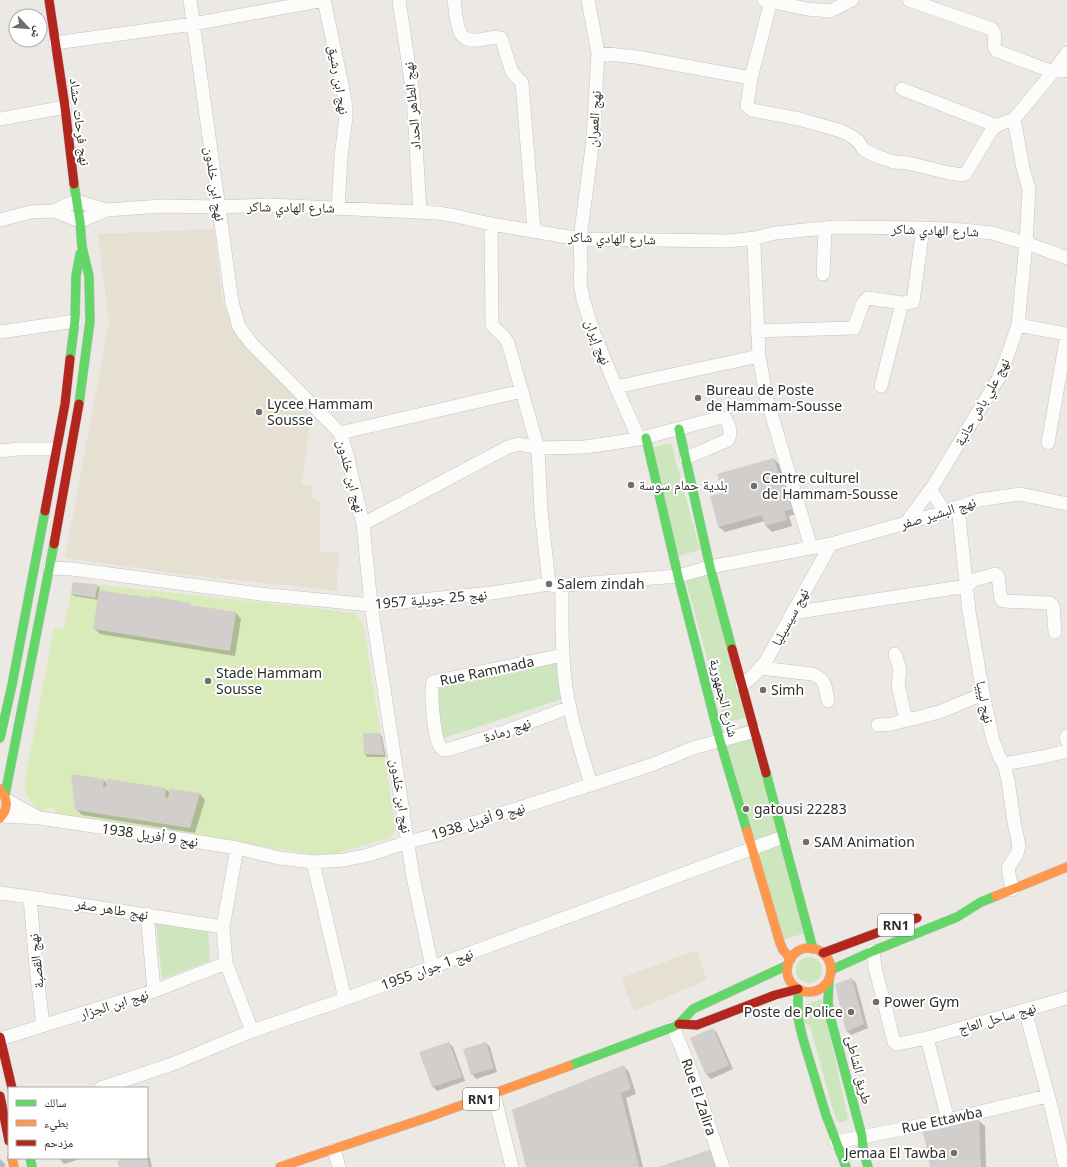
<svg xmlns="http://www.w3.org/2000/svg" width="1067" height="1167" font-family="'Noto Sans','Noto Naskh Arabic',sans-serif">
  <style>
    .education { fill: #e6e0d3 }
    .green { fill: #cee6be }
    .pitch { fill: #d9eabb }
    .shadow { fill: #0003 }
    .building { fill: #d1cecb }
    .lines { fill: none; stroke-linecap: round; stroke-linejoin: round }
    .street-casing { stroke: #c5c4c5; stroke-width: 14 }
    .fast-casing { stroke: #c5c4c5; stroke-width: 10 }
    .slow-casing { stroke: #c5c4c5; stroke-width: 10 }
    .jam-casing { stroke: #c5c4c5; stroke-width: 10 }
    .street { stroke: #fcfcfb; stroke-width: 13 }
    .fast { stroke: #63d668; stroke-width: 9 }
    .slow { stroke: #ff974d; stroke-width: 9 }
    .jam { stroke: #b3261e; stroke-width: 9 }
    .poi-dot { fill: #706f6e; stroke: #fff; stroke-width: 1.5 }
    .labels { text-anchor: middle; stroke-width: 4; stroke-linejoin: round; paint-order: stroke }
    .shield { fill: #fff; stroke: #6d6d6d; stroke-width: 1 }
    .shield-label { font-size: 13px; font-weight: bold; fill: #2e2e2e }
    .street-label { font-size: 14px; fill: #2e2e2e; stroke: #fff }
    .poi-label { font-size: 14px; fill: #2e2e2e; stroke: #fff; text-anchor: start }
  </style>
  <rect width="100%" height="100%" fill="#ece8e4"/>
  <!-- education -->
  <path class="education" d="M214,229L223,303L234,329L306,405L311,419L301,485L313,486L312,498L320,502V551L338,553L337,591L180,574L65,558L109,322L98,234Z
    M697,950L707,980L634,1011L621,978Z"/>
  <!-- green -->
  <path class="green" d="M671,443L700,550L678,556L649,448Z
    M708,573L747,717L725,723L685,578Z
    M561,659L562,699L435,741L428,688Z
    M757,720L787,832L755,841L721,736Z
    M780,844L805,933L783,940L758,851Z
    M156,923L208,930L210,961L162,979Z
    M796 970a13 13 0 1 1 26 0a13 13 0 1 1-26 0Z
    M822,999L848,1118L846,1121L842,1122L837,1121L835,1117L810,1026L803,1022L800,1007Z"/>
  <!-- pitch -->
  <path class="pitch" d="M73,582L356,613L364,628L396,830L389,838L338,853L315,855L56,814L54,808H48L44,812H40L26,795L24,785L54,628L64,629Z"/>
  <!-- shadow -->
  <path class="shadow" d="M774,459L780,465L784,479L797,514L789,516L792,526L772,532L766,526L765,521L725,532L719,527L724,494Z
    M97,586L100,588L99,591L190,604L191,606L236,613L241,619L235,656L100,634L94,628L99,600L74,596L72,594Z
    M380,734L382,736L386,757H367L365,754Z
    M104,780L107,784L166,789L170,793V790L200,794L205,800L195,833L82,815L76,809Z
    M852,979L856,983L868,1028L851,1035L847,1031Z
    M713,1029L717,1033L733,1069L711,1079L707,1075L691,1039Z
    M449,1043L453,1047L465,1081L437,1091L433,1087L421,1053Z
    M486,1043L490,1047L497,1072L476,1079L472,1074Z
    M624,1066L629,1072L636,1094L626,1098L643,1167H527Z
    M979,1121L985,1126L986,1167H931L936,1131Z
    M147,1156L150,1158L152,1167H120L131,1158H147Z
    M59,1158H83L64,1164Z
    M0,1159L6,1165L4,1167H0Z"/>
  <!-- building -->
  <path class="building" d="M774,458L780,479L785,478L791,499L789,500L792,509L784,511L787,520L765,526L762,515L718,527L710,496L722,493L717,474Z
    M73,582L98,585L95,598L71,594Z
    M99,590L150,598L151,596L190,603V605L236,612L230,651L93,629Z
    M363,733H380L384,755L364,754Z
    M71,774L104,779L103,787H106L107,779L166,788L165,797L168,798L170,789L200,793L190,828L75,810Z
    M852,978L864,1024L846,1032L835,984Z
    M713,1028L729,1065L706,1075L690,1038Z
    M449,1042L462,1077L432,1087L419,1052Z
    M486,1042L494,1068L471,1075L463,1049Z
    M624,1065L631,1089L621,1093L639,1167H526L512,1110Z
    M979,1119L981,1167H930L925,1140L922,1131L936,1130Z
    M712,1149L718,1167H659Z
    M127,1158H147L149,1167H119L117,1161Z"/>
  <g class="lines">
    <defs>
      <path id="street" d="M190,0L232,302L239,327L251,343L340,433L347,454L363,524L371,605L413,877L432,967
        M324,0L342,85L346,107V117L341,157L338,208
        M399,0L413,94L420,212
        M454,0C455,8 457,29 461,34C465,40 473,41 478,40C486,39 494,36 501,38L512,72L522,83L534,231
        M588,0L598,53L593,139L580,239L581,269L580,281L581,288L583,299L594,334L616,387L639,439
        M764,0L807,9L830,11L852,0
        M909,0L992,29C999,40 990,45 997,51L1053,72L1062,70L1067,71
        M55,43L193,24L324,0
        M598,53L636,57L751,78L747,106L752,110L799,119L841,131L851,136L858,141L864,150L879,157L894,162L908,163L949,173L963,175L966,173L993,128L1000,124L1014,119
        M751,78L771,1
        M902,89L997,126
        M0,119L65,107
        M54,211L80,221L107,210L161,206L218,207L269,205L438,213L456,216L491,224L580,239L728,241L755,238L775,233L835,227L923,228L952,229L992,233L1026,243L1067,258
        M0,220L31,212L54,211L76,201L107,210
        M491,224L492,325L504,337L508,343L538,448L541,511L549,584
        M755,238L754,246L759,356L766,396L811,547
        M823,274L825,229
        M1018,325L1067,334
        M757,331L854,328L863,303L868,298L902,303L913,302L923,228
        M0,332L75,321
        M881,386L902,303
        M616,387L759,356
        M340,433L522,391
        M1048,443L1067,334
        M0,451L18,449H56
        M930,490L934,495L945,512
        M958,507L969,611L983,694L993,740L1000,758L1004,764L1008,780L1014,822L1019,846L1017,854L1008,868L1012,890
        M906,523L933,486L998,379L1007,357L1018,325L1026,243L1029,189L1023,168L1014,119L1053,72L1067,53
        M363,524L508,447L519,444L538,448L585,447L639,439L718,418H725C729,424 732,433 728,440L686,458
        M50,568L72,569L260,594L371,605L492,593L549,584L554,586L678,576L710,567L831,544L945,512L979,500L1020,494L1067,504
        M562,584C562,616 561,648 565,680C569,715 581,750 591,785
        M792,613L967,586L974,580L995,574L998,576L1001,599L1003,601L1050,603L1053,606L1055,632
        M895,654L900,669L898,685L906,720
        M563,655L433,682C430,693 434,732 438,742C439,746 441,748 444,750L450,749L501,733L570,707
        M761,668L812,674C827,680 825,686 828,701
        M742,685L753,676L766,661L831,544
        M878,725L892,724L906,720L917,718L942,711L983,694
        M1067,736L1066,738L1067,741
        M1004,764L1042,757L1067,751
        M8,801L37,817
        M3,816L40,818L187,840L237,848L279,858L313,862L344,860L368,855L408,842L436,835L651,765L693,748L755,731
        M237,848L223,927L226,963L252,1031
        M313,862L345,999
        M0,893L30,897L223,927
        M30,897L36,967L43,1025
        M147,914L154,991
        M873,951L875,967L894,1042L897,1044L927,1038
        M1025,1010L1052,1110L1065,1167
        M673,1027L692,1074L723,1167
        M0,1039L154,991L226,963
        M101,1088L175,1063L252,1031L345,999L432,967L783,837
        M494,1095L512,1167
        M948,1120L927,1038L1067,998
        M836,1142L948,1120L1047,1096
        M334,1150L339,1167"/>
      <path id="fast" d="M74,184L80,221L82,247L89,276L90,321L79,404
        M70,359L75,321L76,276L80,254
        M679,429L710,567L732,649
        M646,438L678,576L720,741L747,831
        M0,738L12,685L45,511
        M766,773L813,949
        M5,795L54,544
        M831,970L873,951L957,917L981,902L996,896
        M829,979L828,1003L830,1016L862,1136L863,1149L868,1167
        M798,989V1018L803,1039L826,1115L846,1167
        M569,1066L673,1027L679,1024L693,1009L788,965
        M30,1158L32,1167"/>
      <path id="slow" d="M0,789C8,799 9,809 0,818
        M747,831L780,943L783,950L791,959
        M996,896L1067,867
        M787 970a22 22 0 1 1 44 0a22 22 0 1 1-44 0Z
        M12,1158L14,1167
        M280,1167L429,1117L569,1066"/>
      <path id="jam" d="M49,0L65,107L74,184
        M45,511L65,404L70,359
        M54,544L79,404
        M732,649L766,773
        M823,953L917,918
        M679,1024L697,1025L775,995L798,989
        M0,1037L12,1088
        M0,1096L9,1141"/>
    </defs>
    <!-- street casing -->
    <use href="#street" class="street-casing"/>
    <!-- fast casing -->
    <use href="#fast" class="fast-casing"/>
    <!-- slow casing -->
    <use href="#slow" class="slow-casing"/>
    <!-- jam casing -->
    <use href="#jam" class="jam-casing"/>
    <!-- street -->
    <use href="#street" class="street"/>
    <!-- fast -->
    <use href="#fast" class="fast"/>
    <!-- slow -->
    <use href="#slow" class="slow"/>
    <!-- jam -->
    <use href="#jam" class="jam"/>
  </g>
  <!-- markers -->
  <g class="poi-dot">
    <circle cx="698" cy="398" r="4"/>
    <circle cx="259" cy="412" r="4"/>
    <circle cx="631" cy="485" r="4"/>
    <circle cx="754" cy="486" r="4"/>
    <circle cx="549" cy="584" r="4"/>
    <circle cx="208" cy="681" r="4"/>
    <circle cx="763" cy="690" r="4"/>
    <circle cx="746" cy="809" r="4"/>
    <circle cx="806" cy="842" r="4"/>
    <circle cx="876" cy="1002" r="4"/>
    <circle cx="851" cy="1012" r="4"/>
    <circle cx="954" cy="1153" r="4"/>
  </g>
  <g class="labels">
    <!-- shield labels -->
    <g class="shield">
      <rect x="878" y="914" width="36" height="22" rx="3"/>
      <rect x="463" y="1088" width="36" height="22" rx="3"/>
    </g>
    <g class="shield-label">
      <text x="896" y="930">RN1</text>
      <text x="481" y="1104">RN1</text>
    </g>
    <!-- street labels -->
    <g class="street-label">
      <text transform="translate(339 80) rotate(81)" y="5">نهج ابن رشيق</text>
      <text transform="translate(412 106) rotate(-95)" y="5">نهج الطاهر الحداد</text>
      <text transform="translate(594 119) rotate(-86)" y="5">نهج العمران</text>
      <text transform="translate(80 122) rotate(83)" y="5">نهج فرحات حشاد</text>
      <text transform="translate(215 184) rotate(82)" y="5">نهج ابن خلدون</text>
      <text transform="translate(291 207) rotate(1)" y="5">شارع الهادي شاكر</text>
      <text transform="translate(935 230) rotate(2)" y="5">شارع الهادي شاكر</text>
      <text transform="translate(612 238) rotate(2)" y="5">شارع الهادي شاكر</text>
      <text transform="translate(598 342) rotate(69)" y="5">نهج إيران</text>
      <text transform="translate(982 402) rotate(-61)" y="5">نهج علي باش حانبة</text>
      <text transform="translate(351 476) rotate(76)" y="5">نهج ابن خلدون</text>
      <text transform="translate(938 513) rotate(-17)" y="5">نهج البشير صفر</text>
      <text transform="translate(431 599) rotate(-5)" y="5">نهج 25 جويلية 1957</text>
      <text transform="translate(790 617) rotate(-62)" y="5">نهج سيسيليا</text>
      <text transform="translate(487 671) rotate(-12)" y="5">Rue Rammada</text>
      <text transform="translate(724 698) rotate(76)" y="5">شارع الجمهورية</text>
      <text transform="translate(985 702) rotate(79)" y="5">نهج ليبيا</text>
      <text transform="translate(507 730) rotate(-19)" y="5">نهج رمادة</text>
      <text transform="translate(401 796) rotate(81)" y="5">نهج ابن خلدون</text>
      <text transform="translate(478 821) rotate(-17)" y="5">نهج 9 أفريل 1938</text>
      <text transform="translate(150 835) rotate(8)" y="5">نهج 9 أفريل 1938</text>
      <text transform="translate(112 909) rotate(9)" y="5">نهج طاهر صفر</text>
      <text transform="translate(36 961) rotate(-96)" y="5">نهج القصبة</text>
      <text transform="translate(427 969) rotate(-20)" y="5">نهج 1 جوان 1955</text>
      <text transform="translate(114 1004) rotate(-17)" y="5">نهج ابن الجزار</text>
      <text transform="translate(997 1018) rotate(-16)" y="5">نهج ساحل العاج</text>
      <text transform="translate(859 1070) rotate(76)" y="5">طريق الشاطئ</text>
      <text transform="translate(699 1097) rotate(71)" y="5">Rue El Zalira</text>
      <text transform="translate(942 1120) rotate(-12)" y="5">Rue Ettawba</text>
    </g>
    <!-- poi labels -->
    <g class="poi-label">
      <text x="706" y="395">Bureau de Poste<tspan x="706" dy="16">de Hammam-Sousse</tspan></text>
      <text x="267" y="409">Lycee Hammam<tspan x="267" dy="16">Sousse</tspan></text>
      <text x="762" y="483">Centre culturel<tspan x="762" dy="16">de Hammam-Sousse</tspan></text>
      <text x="639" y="490">بلدية حمام سوسة</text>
      <text x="557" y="589">Salem zindah</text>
      <text x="216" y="678">Stade Hammam<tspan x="216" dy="16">Sousse</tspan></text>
      <text x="771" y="695">Simh</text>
      <text x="754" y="814">gatousi 22283</text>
      <text x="814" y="847">SAM Animation</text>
      <text x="884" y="1007">Power Gym</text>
      <text x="843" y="1017" text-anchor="end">Poste de Police</text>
      <text x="946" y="1158" text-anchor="end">Jemaa El Tawba</text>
    </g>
  </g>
  <!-- legend -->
  <rect x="8" y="1087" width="140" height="72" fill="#ffffff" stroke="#ababab"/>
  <rect x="16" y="1100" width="20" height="6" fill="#63d668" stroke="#ababab"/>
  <text x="44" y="1107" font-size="12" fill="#2e2e2e">سالك</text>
  <rect x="16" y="1120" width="20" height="6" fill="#ff974d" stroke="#ababab"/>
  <text x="44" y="1127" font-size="12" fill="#2e2e2e">بطيء</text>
  <rect x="16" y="1140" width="20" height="6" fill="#b3261e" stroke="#ababab"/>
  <text x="44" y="1147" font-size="12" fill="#2e2e2e">مزدحم</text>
  <!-- north arrow -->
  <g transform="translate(28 28) rotate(116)"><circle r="19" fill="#ffffff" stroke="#ababab"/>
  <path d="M0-3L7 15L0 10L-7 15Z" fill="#706f6e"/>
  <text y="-6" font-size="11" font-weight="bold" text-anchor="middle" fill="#2e2e2e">ش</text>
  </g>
</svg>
